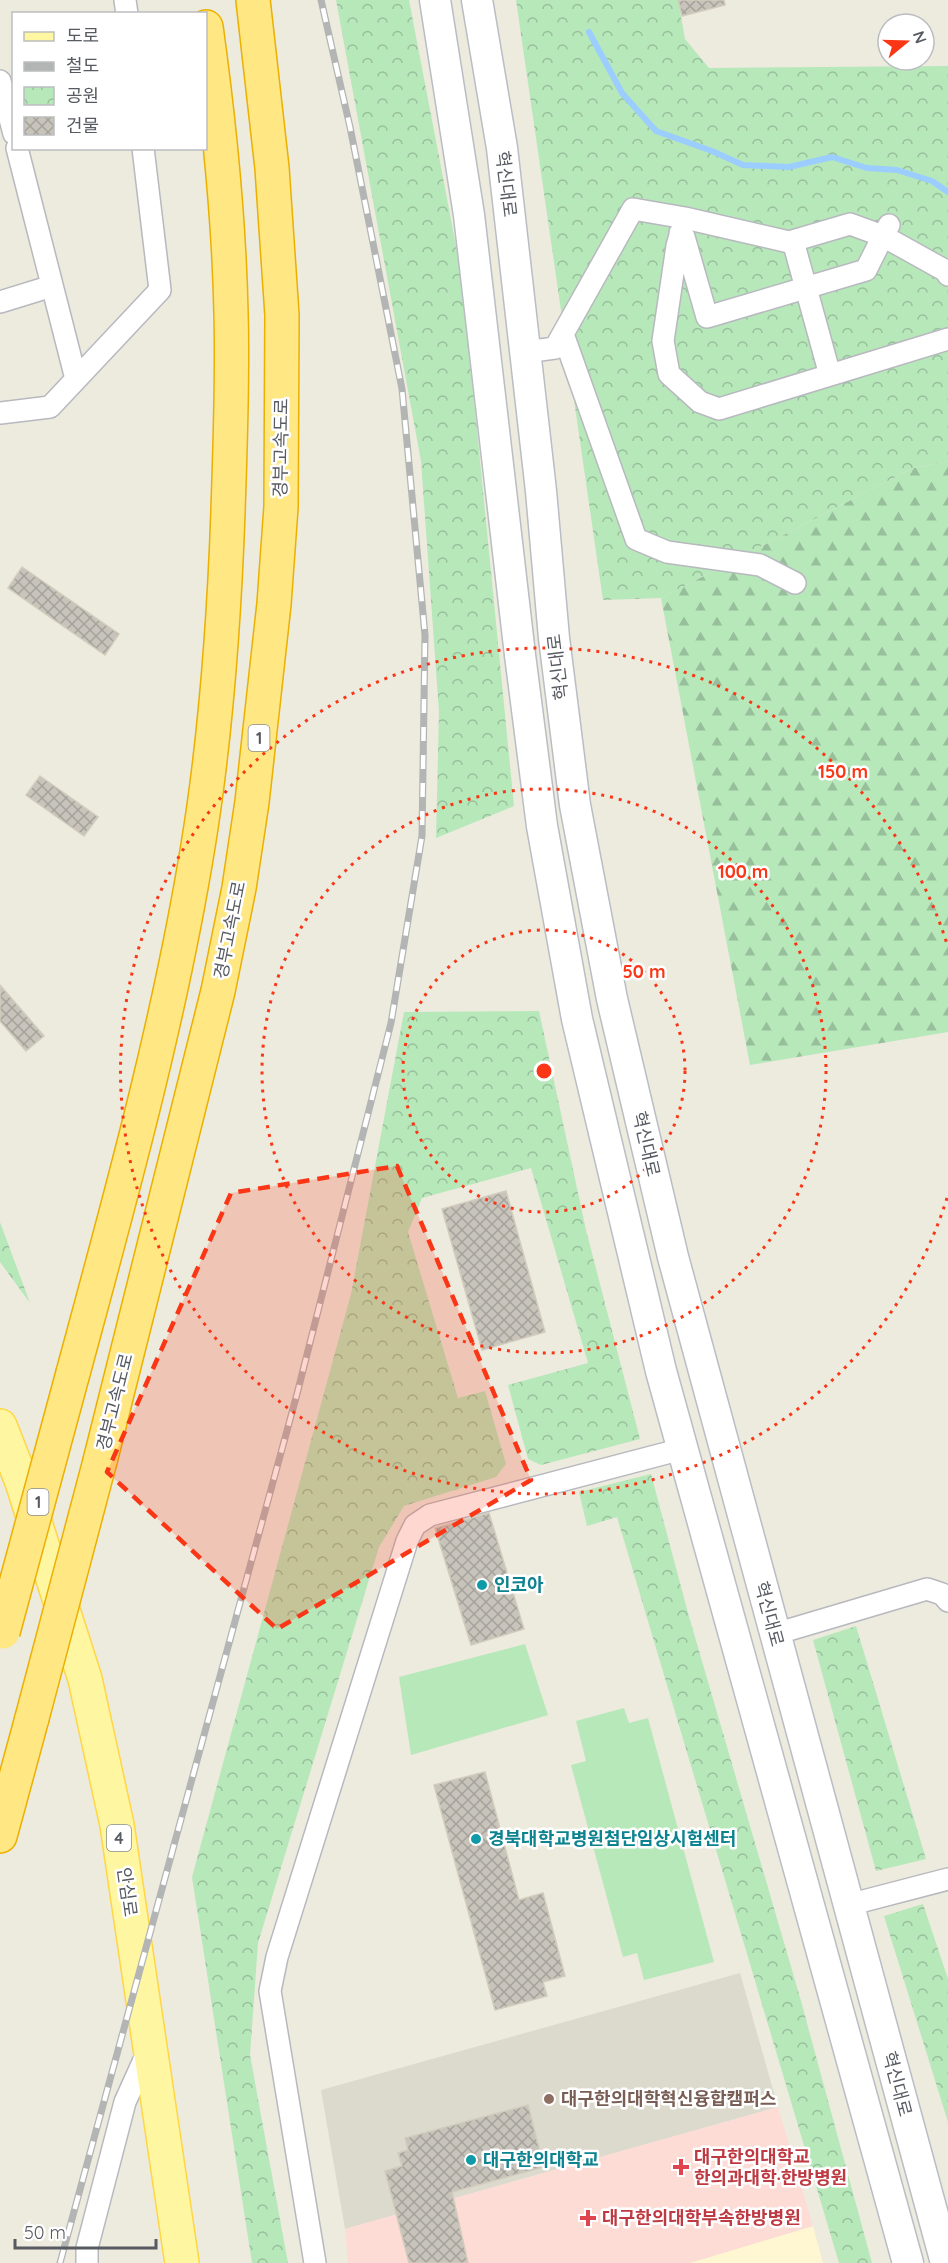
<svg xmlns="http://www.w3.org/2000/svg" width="948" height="2263" font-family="Quicksand,'Noto Sans KR',sans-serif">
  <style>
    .commercial { fill: #fff7d1 }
    .education { fill: #dcdacd }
    .medical { fill: #fedcd6 }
    .forest { fill: url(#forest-firs) }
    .park { fill: url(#park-crowns) }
    .pitch { fill: #b7e8ba }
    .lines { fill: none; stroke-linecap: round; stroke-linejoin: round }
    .stream { stroke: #9ccdff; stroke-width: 6 }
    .building { fill: url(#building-cross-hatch); stroke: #d2ccbc; stroke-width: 1.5 }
    .minor-casing { stroke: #b7b9bf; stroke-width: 24 }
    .secondary-casing { stroke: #b9bdc4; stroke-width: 33 }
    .primary-casing { stroke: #ffd645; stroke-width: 36 }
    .motorway-casing { stroke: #ebb000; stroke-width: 36 }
    .minor { stroke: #fff; stroke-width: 21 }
    .secondary { stroke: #fff; stroke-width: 30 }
    .primary { stroke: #fff6a1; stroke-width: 33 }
    .motorway { stroke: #ffe783; stroke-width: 33 }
    .rail-casing { stroke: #b3b4b4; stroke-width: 7 }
    .rail { stroke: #fff; stroke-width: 4.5; stroke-dasharray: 14; stroke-linecap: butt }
    .motorway-bridge-casing { stroke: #ebb000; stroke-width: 36; stroke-linecap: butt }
    .motorway-bridge { stroke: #ffe783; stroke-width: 33 }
    .marked { fill: #fa3616; fill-opacity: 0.2; stroke: #fa3616; stroke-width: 4.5; stroke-dasharray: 12 8; stroke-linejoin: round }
    .ring { fill: none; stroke: #fa3616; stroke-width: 3; stroke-dasharray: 3 6 }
    .culture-dot { fill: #0f9aa8; stroke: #fff; stroke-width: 2 }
    .education-dot { fill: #8d6e63; stroke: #fff; stroke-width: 2 }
    .health-dot { fill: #e0444e; stroke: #fff; stroke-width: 2 }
    .labels { text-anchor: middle; stroke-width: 5; stroke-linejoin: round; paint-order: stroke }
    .shield { fill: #fff; stroke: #898c90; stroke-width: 1.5 }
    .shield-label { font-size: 16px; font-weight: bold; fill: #575b61 }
    .street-label { font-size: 18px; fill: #575b61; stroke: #fff }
    .culture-label { font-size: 18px; font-weight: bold; fill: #0d838f; stroke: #fff; text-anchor: start }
    .education-label { font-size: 18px; font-weight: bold; fill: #785e54; stroke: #fff; text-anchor: start }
    .health-label { font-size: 18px; font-weight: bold; fill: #be3a42; stroke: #fff; text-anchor: start }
    .centre { fill: #fa3616; stroke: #fff; stroke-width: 3 }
    .ring-label { font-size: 18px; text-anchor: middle; font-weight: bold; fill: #fa3616; stroke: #fff; stroke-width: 5; stroke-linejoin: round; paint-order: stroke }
  </style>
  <defs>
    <pattern id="forest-firs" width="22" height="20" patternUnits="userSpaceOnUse" patternTransform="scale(1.5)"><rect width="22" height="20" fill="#b7e8ba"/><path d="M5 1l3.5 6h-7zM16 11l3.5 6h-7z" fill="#98bf9b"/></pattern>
    <pattern id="park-crowns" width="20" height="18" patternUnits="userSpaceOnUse" patternTransform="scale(1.5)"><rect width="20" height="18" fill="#b7e8ba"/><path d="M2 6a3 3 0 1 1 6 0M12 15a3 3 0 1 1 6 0" fill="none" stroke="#98bf9b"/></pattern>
    <pattern id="building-cross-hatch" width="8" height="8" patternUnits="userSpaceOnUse" patternTransform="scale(1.5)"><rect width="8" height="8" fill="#c8c4bb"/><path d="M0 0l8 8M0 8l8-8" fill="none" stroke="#a5a29b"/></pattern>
  </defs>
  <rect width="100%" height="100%" fill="#edeade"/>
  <!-- commercial -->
  <path class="commercial" d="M813,2226L823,2263H690V2262Z"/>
  <!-- education -->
  <path class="education" d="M740,1973L778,2107L345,2229L321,2090Z"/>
  <!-- medical -->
  <path class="medical" d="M778,2107L813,2226L690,2263H348L345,2229Z"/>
  <!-- forest -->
  <path class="forest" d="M948,461V1032L750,1065L661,598L913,468Z"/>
  <!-- park -->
  <path class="park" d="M336,0H409L462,277L514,806L436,838L439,712L421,461Z
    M516,0H678L685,39L709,68L948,66V461L913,468L661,598L603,600Z
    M539,1011L586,1230L640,1439L541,1465L528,1459L508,1385L588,1363L531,1168L422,1198L408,1232L458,1398L485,1391L506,1464L496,1477L404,1506L379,1547L258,1943L250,2055L288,2263H252L192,1877L351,1294L404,1012Z
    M0,1222L30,1303L0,1262Z
    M651,1474L688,1613L801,2001L872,2263H839L617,1517L587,1526L579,1492Z
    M856,1626L926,1859L876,1871L813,1640Z
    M923,1904L948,1979V2122L884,1916Z"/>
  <!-- pitch -->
  <path class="pitch" d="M525,1644L548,1715L411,1755L399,1677Z
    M624,1708L629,1723L648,1718L714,1962L644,1980L637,1953L623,1957L571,1765L586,1761L576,1721Z"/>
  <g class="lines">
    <!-- stream -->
    <path class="stream" d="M589,32L622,93L656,131L712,151L743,165L789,167L832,157L867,168L897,170L932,181L948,192"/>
  </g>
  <!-- building -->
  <path class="building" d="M678,0H724L725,5L682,16Z
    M22,567L119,634L105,655L8,588Z
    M40,776L98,817L84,836L26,795Z
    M0,985L44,1036L26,1051L0,1021Z
    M506,1191L545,1332L482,1350L442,1209Z
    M489,1513L524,1629L471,1645L435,1528Z
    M485,1772L519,1900L543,1893L565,1976L543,1982L547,1996L495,2010L434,1785Z
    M528,2105L544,2167L452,2192L468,2263H409L385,2171L402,2166L398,2153L408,2150L405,2138Z"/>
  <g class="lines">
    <defs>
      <path id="minor" d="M125,0L127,14
        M0,81L14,134
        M17,148L76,379
        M889,225L883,236L946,271L948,275
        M680,233L684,237L707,317L866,270L883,236L850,224L789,242L685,218
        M793,241L830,375
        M0,302L52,286
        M563,334L636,539L667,552L760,565L795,583
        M525,352L555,348L633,209L685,218L677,246L663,341L669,374L700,402L719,409L948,339
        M0,413L50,407L160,290L143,148
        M775,1634L927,1589L942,1594L948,1601
        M848,1905L948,1879
        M87,2263V2248L125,2102L149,2049
        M315,2263L270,1991L277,1957L407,1541L415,1525L430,1515L682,1449"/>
      <path id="secondary" d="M435,0L469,215L520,655L542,826L577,1019L661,1371L908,2263
        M477,0L502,148L541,491L554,638L575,805L612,999L673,1257L946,2263"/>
      <path id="primary" d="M0,1426L22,1482L85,1679L117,1825L182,2263"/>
      <path id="motorway" d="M73,1373C120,1199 169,1024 198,846C216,736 224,624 228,512C230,446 233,379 231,313C229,217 219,121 206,27
        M100,1461L218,991L239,888L252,802L274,604L281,507L282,315L272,168L253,0
        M0,1836L32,1718"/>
    </defs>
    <!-- minor casing -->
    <use href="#minor" class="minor-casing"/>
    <!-- secondary casing -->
    <use href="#secondary" class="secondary-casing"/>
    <!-- primary casing -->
    <use href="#primary" class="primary-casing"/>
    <!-- motorway casing -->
    <use href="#motorway" class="motorway-casing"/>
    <!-- minor -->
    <use href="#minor" class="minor"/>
    <!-- secondary -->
    <use href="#secondary" class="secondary"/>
    <!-- primary -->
    <use href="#primary" class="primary"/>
    <!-- motorway -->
    <use href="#motorway" class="motorway"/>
    <defs>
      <path id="rail" d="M60,2263L297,1394L391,1023L422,836L425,635L402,389L350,127L321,0"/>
    </defs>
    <!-- rail casing -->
    <use href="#rail" class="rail-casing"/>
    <!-- rail -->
    <use href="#rail" class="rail"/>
    <defs>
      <path id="motorway-bridge" d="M3,1632L73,1373
        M32,1718L100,1461"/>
    </defs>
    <!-- motorway-bridge casing -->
    <use href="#motorway-bridge" class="motorway-bridge-casing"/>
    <!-- motorway-bridge -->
    <use href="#motorway-bridge" class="motorway-bridge"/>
  </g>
  <!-- marked area -->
  <path class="marked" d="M397,1166L531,1480L277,1629L107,1472L231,1193Z"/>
  <!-- distance rings -->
  <g class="ring">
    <circle cx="544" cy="1071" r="141"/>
    <circle cx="544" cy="1071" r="282"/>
    <path d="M947 1198A423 423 0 1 1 947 944"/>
  </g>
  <!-- markers -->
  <g class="culture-dot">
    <circle cx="482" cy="1585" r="6"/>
    <circle cx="476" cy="1839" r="6"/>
    <circle cx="471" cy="2160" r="6"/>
  </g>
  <circle class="education-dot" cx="549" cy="2099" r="6"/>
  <g class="health-dot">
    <path d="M678 2158h6v6h6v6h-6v6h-6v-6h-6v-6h6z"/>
    <path d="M585 2209h6v6h6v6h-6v6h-6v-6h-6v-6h6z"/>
  </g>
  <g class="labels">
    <!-- shield labels -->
    <g class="shield">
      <rect x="248.5" y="725" width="21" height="26" rx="4.5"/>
      <rect x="27.5" y="1489" width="21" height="26" rx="4.5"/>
      <rect x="107" y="1825" width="24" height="26" rx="4.5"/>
    </g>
    <g class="shield-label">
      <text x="259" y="744">1</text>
      <text x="38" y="1508">1</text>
      <text x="119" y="1844">4</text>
    </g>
    <!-- street labels -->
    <g class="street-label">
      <text transform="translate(506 184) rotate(83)" y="6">혁신대로</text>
      <text transform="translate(281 448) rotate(-89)" y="6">경부고속도로</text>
      <text transform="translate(558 667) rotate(-97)" y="6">혁신대로</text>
      <text transform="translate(230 930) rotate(-79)" y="6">경부고속도로</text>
      <text transform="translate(646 1144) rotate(77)" y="6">혁신대로</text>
      <text transform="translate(115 1402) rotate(-76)" y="6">경부고속도로</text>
      <text transform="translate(769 1614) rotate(75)" y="6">혁신대로</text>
      <text transform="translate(127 1892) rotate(82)" y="6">안심로</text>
      <text transform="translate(897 2084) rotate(75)" y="6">혁신대로</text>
    </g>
    <!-- culture labels -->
    <g class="culture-label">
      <text x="494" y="1591">인코아</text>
      <text x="488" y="1845">경북대학교병원첨단임상시험센터</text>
      <text x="483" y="2166">대구한의대학교</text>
    </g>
    <!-- education labels -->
    <g class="education-label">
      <text x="561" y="2105">대구한의대학혁신융합캠퍼스</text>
    </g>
    <!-- health labels -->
    <g class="health-label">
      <text x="694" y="2163">대구한의대학교<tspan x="694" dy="21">한의과대학·한방병원</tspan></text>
      <text x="602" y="2224">대구한의대학부속한방병원</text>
    </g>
  </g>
  <circle cx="544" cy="1071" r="9" class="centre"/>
  <g class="ring-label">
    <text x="843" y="778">150 m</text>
    <text x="743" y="878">100 m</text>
    <text x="644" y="978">50 m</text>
  </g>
  <!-- legend -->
  <rect x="12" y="12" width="195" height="138" fill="#ffffff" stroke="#bcbdc0" stroke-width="1.5"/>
  <rect x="24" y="32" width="30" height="9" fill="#fff6a1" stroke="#bcbdc0" stroke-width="1.5"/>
  <text x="66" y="42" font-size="18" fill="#575b61">도로</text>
  <rect x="24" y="62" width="30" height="9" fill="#b3b4b4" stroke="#bcbdc0" stroke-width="1.5"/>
  <text x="66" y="72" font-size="18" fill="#575b61">철도</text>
  <rect x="24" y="87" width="30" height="18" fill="url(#park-crowns)" stroke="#bcbdc0" stroke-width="1.5"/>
  <text x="66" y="102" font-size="18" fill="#575b61">공원</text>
  <rect x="24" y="117" width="30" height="18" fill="url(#building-cross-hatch)" stroke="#bcbdc0" stroke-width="1.5"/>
  <text x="66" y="132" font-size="18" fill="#575b61">건물</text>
  <!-- north arrow -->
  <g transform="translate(906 42) rotate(71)"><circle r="28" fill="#ffffff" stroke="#bcbdc0" stroke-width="1.5"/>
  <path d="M0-4.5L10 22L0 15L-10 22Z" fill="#fa3616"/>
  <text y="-9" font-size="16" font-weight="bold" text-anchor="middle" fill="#575b61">N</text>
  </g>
  <!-- scale -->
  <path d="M15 2239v9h141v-9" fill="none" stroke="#575b61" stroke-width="3"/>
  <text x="24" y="2239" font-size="18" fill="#575b61" stroke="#ffffff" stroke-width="4.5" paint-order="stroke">50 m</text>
</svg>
